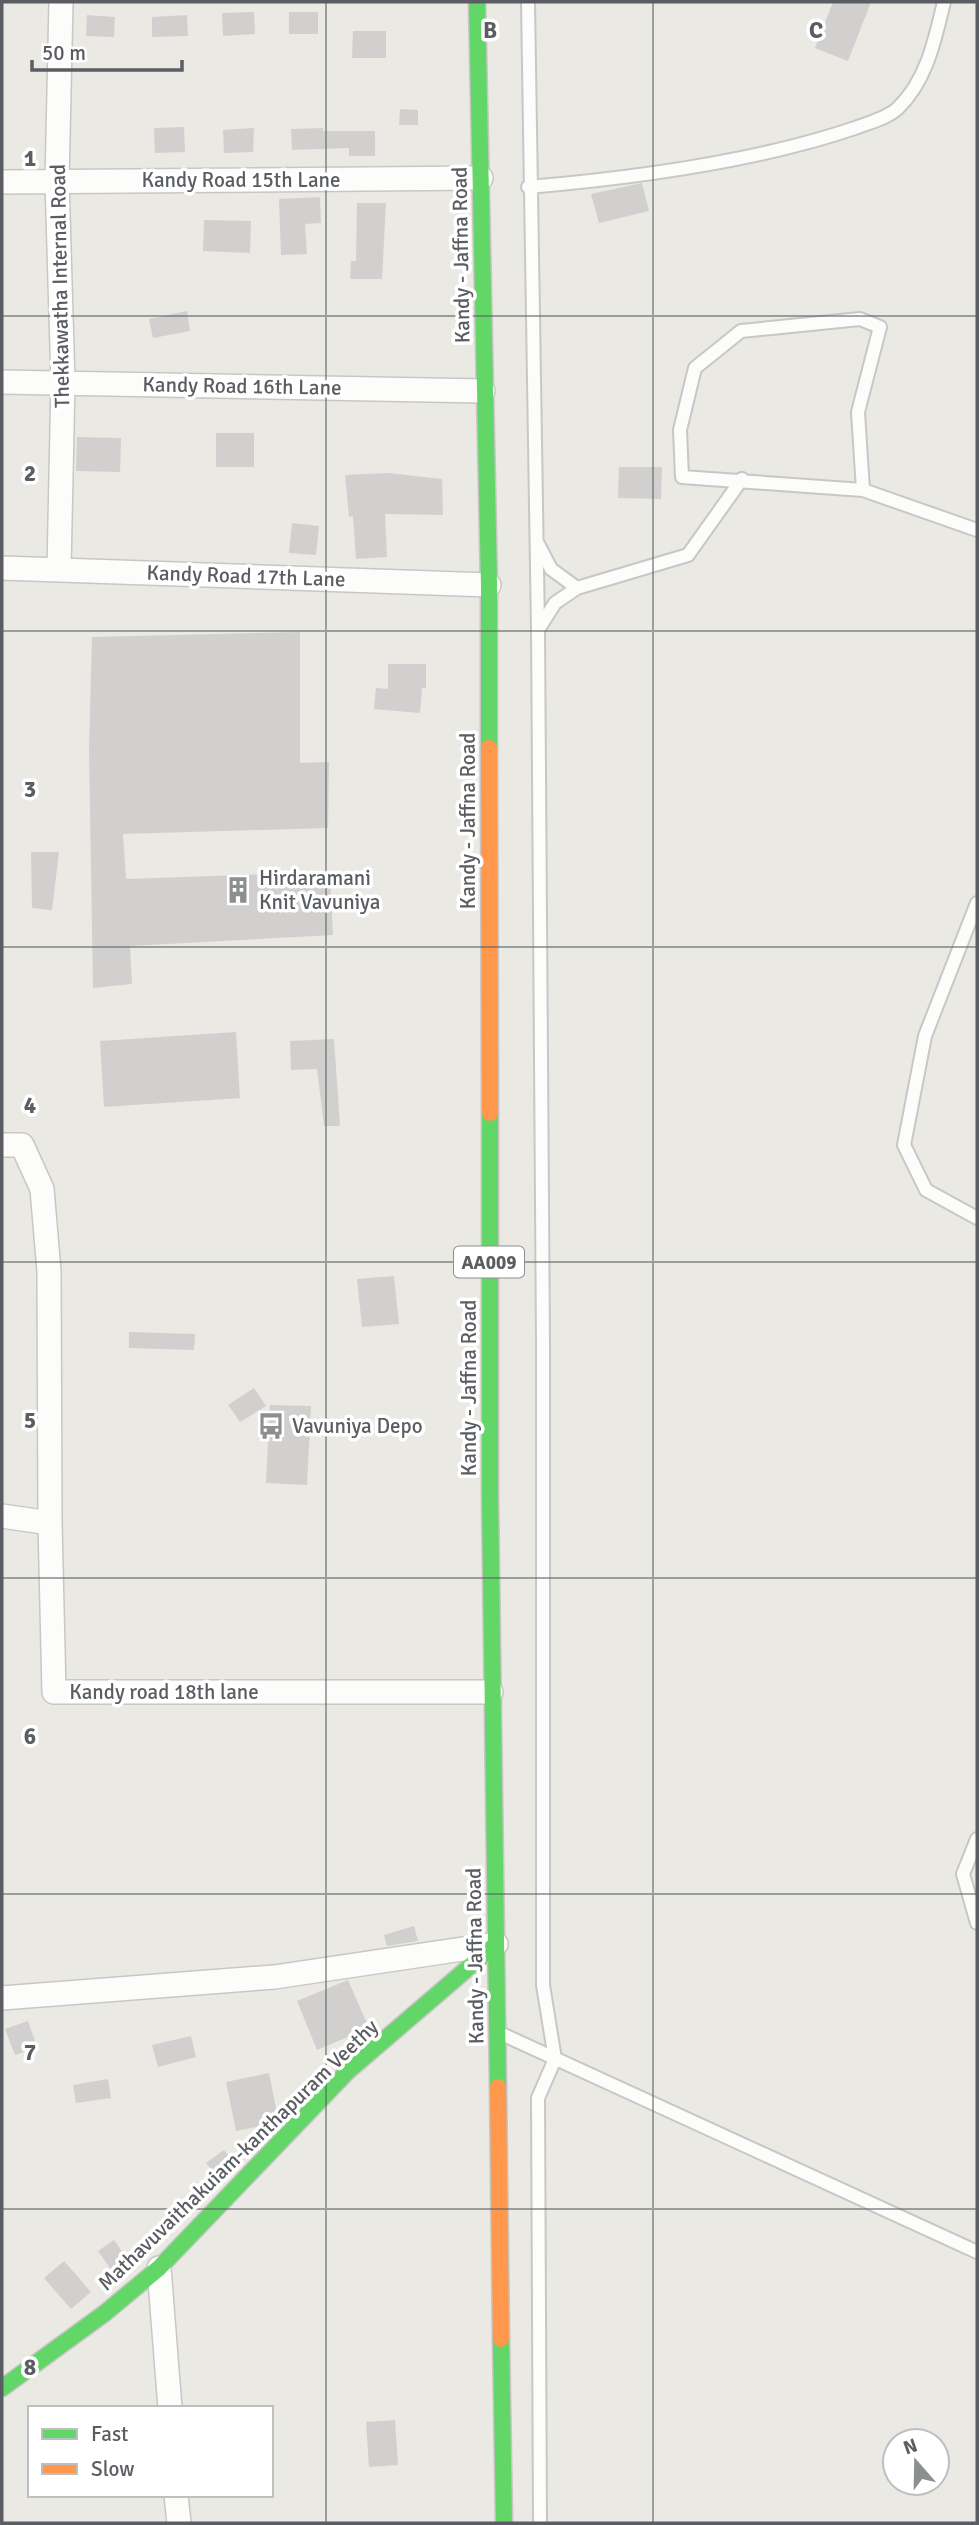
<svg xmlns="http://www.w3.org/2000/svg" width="979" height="2525" font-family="Signika,sans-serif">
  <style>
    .building { fill: #d2d0ce }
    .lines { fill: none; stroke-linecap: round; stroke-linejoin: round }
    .lane-casing { stroke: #c7c7c6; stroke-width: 16 }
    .street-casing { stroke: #c7c7c6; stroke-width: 26 }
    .fast-casing { stroke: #c5c6c4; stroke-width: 19 }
    .slow-casing { stroke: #c5c6c4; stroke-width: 19 }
    .lane { stroke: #fcfcfb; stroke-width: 12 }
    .street { stroke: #fcfcfb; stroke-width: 23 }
    .fast { stroke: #63d668; stroke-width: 16 }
    .slow { stroke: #ff974d; stroke-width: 16 }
    .grid { fill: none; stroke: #5a5e62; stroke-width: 2; stroke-opacity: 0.55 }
    .labels { text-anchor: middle; stroke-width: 7; stroke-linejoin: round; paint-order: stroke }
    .shield { fill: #fff; stroke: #8c8e91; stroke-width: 2 }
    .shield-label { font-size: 19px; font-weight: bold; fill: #5a5e62 }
    .street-label { font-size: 21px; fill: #5a5e62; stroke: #fff }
    .poi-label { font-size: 21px; fill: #5a5e62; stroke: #fff; text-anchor: start }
    .grid-label { font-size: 23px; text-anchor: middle; font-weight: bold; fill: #5a5e62; stroke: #fff; stroke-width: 7; stroke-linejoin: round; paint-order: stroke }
  </style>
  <rect width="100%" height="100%" fill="#eae9e4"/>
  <!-- building -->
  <path class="building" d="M833,2H871L848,61L815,48Z
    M254,12L255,34L223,36L222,13Z
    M289,12H318V34H289Z
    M87,15L115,17L114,37L86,36Z
    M187,15L188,36L152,37V17Z
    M353,31H386V58H352Z
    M400,109L418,110V125H399Z
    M184,127L185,152L155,153L154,128Z
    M254,128L253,152L224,153L223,130Z
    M323,128V131H375V156H349V148L292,150L291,129Z
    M642,183L649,211L599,223L591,194Z
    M320,197L321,223L305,224L307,254L281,255L279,199Z
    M357,203H386L382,279H350L351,261H356Z
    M204,220L251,221L250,253L203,251Z
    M187,311L190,331L153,338L149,319Z
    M216,433H254V467H216Z
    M77,437L121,438L120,472L76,471Z
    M619,467H662L661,499L618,498Z
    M388,473L442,479L443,515L385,514L387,557L356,559L353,516L349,517L345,475Z
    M292,523L319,526L316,555L289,553Z
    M300,632V763L329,762L328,828L123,834L126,879L330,872L333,935L130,946L132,984L93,988L89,749L92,637Z
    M388,664H426V688H422L420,713L374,709L376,688L388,689Z
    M31,852H59L52,910L32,908Z
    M236,1032L240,1098L104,1107L100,1041Z
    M334,1039L340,1126H324L317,1069L291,1070L290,1041Z
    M394,1276L399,1324L362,1327L357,1279Z
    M129,1332L195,1334L194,1350L129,1348Z
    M254,1388L266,1406L240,1422L228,1405Z
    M270,1405L311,1406L307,1485L266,1483Z
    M414,1926L418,1941L387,1946L384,1935Z
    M348,1980L369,2028L317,2050L297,2001Z
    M28,2021L37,2047L15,2055L5,2029Z
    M191,2036L196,2057L158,2067L152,2045Z
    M269,2073L278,2118L271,2124L236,2131L226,2082Z
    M108,2079L111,2098L76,2103L73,2085Z
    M224,2150L234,2163L218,2178L206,2163Z
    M114,2240L132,2266L117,2278L98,2251Z
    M64,2261L91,2292L71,2309L44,2278Z
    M395,2420L398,2465L369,2467L366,2422Z"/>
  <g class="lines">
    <defs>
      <path id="lane" d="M528,2L538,630L543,1344V1985L555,2059L538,2098L540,2523
        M528,187C633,178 755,162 855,128C868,123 888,118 898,108C927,80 935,39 944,2
        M863,490L858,412L880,327L860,319L741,331L695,368L680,430L682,477L863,490L977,530
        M537,542L551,569L577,588
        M538,630L555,603L577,588L688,555L742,479
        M977,903L925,1036L904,1145L926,1190L977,1218
        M977,1839L963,1874L977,1923
        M504,2035L977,2252"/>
      <path id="street" d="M2,182L481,178
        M2,382L483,391
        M2,568L489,585
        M59,569L63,382L57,181L61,2
        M2,1145H22L42,1189L49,1271L50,1523
        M2,1516L50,1523L54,1692H491
        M2,1998L274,1977L496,1944
        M159,2268L170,2408
        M176,2495L179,2523"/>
      <path id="fast" d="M477,2L489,585V748
        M490,1113V1497L498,2087
        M501,2339L504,2523
        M2,2388L105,2313L159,2268L348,2071L496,1944"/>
      <path id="slow" d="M489,748L490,1113
        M498,2087L501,2339"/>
    </defs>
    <!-- lane casing -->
    <use href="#lane" class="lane-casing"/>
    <!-- street casing -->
    <use href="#street" class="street-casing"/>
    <!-- fast casing -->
    <use href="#fast" class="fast-casing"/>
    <!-- slow casing -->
    <use href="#slow" class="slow-casing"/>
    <!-- lane -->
    <use href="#lane" class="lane"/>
    <!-- street -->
    <use href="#street" class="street"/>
    <!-- fast -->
    <use href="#fast" class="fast"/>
    <!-- slow -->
    <use href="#slow" class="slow"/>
  </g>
  <!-- grid -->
  <path class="grid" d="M326,2V2523M653,2V2523M2,316H977M2,631H977M2,947H977M2,1262H977M2,1578H977M2,1894H977M2,2209H977"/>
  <!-- icons -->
  <defs>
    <symbol id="building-bare" viewBox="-9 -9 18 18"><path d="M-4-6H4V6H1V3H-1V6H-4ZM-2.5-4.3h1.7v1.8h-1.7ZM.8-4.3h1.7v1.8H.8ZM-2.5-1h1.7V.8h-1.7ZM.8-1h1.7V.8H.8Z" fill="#8c8f90" stroke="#fff" stroke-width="2.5" paint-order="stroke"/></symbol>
    <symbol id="bus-bare" viewBox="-9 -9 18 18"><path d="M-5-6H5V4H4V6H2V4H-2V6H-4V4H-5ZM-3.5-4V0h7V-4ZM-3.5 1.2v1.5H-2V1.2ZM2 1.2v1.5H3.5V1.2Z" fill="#8c8f90" stroke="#fff" stroke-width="2.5" paint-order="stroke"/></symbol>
  </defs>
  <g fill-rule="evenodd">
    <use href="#building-bare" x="219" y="871" width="38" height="38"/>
    <use href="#bus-bare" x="252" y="1407" width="38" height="38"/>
  </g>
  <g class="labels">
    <!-- shield labels -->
    <rect class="shield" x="454" y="1246.5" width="70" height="31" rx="5"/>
    <g class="shield-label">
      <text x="489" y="1269">AA009</text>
    </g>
    <!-- street labels -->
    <g class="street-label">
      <text x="241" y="187">Kandy Road 15th Lane</text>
      <text transform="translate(461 255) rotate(-91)" y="7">Kandy - Jaffna Road</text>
      <text transform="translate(60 286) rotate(-91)" y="7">Thekkawatha Internal Road</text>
      <text transform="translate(242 386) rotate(1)" y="7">Kandy Road 16th Lane</text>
      <text transform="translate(246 576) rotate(2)" y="7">Kandy Road 17th Lane</text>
      <text transform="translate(468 821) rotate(-90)" y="7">Kandy - Jaffna Road</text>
      <text transform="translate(469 1388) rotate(-90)" y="7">Kandy - Jaffna Road</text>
      <text x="164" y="1699">Kandy road 18th lane</text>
      <text transform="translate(475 1956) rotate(-91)" y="7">Kandy - Jaffna Road</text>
      <text transform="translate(238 2155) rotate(-44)" y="7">Mathavuvaithakuiam-kanthapuram Veethy</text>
    </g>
    <!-- poi labels -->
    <g class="poi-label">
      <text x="259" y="885">Hirdaramani<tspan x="259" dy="24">Knit Vavuniya</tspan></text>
      <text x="292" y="1433">Vavuniya Depo</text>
    </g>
  </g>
  <g class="grid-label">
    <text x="490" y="38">B</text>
    <text x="816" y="38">C</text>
    <text x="30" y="166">1</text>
    <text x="30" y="481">2</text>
    <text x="30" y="797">3</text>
    <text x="30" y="1113">4</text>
    <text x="30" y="1428">5</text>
    <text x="30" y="1744">6</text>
    <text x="30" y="2060">7</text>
    <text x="30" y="2375">8</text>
  </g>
  <!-- border -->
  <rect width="979" height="2525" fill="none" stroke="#5a5e62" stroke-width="7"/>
  <!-- legend -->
  <rect x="28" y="2406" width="245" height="91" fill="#ffffff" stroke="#bdbfc0" stroke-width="2"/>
  <rect x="42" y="2429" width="35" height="10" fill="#63d668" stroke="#bdbfc0" stroke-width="2"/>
  <text x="91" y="2441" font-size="21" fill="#5a5e62">Fast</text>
  <rect x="42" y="2464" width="35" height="10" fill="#ff974d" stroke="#bdbfc0" stroke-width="2"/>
  <text x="91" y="2476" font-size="21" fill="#5a5e62">Slow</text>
  <!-- north arrow -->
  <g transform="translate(916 2462) rotate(340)"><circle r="33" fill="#ffffff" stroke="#bdbfc0" stroke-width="2"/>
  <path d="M0-5L12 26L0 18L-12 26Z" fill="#8c8f90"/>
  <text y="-10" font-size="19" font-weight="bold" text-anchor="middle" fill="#5a5e62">N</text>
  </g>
  <!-- scale -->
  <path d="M32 60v10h150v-10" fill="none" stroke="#5a5e62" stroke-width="3.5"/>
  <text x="42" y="60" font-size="21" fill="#5a5e62" stroke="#ffffff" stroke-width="5" paint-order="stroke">50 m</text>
</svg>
